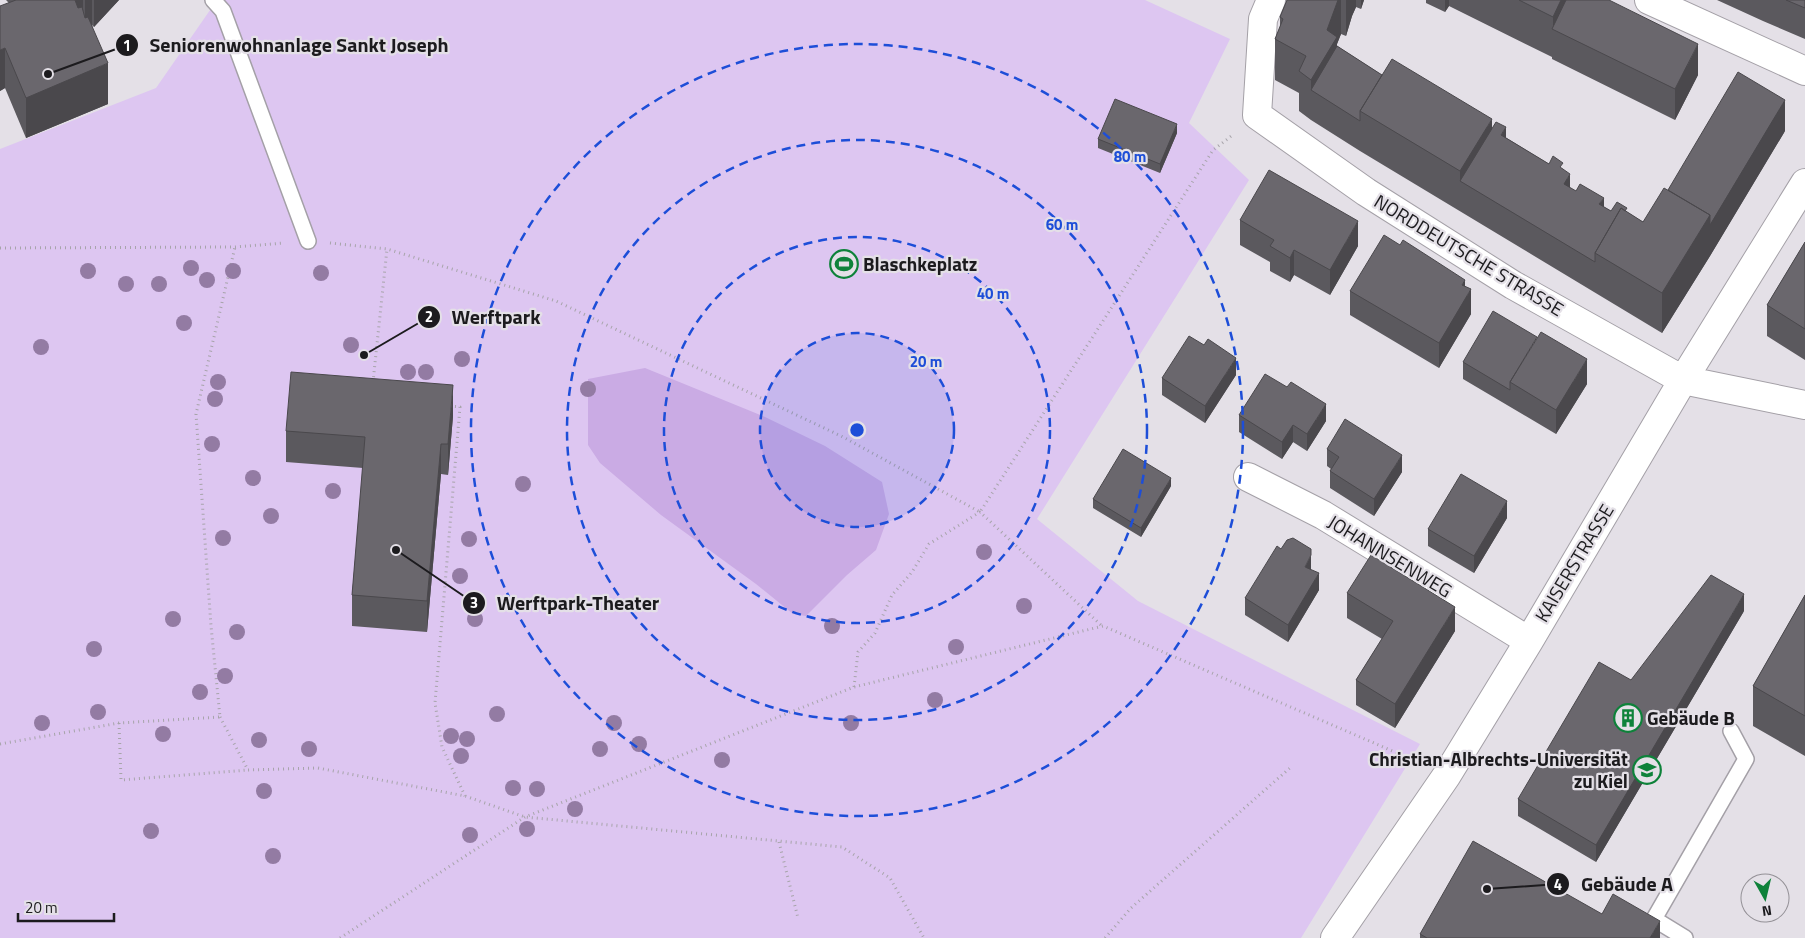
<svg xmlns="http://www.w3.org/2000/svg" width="1805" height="938" font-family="'Titillium Web',sans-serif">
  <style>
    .green { fill: #ddc6f1 }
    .water { fill: #caabe4 }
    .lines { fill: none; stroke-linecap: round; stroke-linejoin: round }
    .lane-casing { stroke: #a4a0a7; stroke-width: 18 }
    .street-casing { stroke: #a4a0a7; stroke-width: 30 }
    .path { stroke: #a7a4aa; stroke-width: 3; stroke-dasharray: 1 4; stroke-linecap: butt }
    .lane { stroke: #fff; stroke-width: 15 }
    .street { stroke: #fff; stroke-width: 28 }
    .tree { fill: #937ba3 }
    .wall { fill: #5b595e }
    .shaded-wall { fill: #4a484c }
    .building { fill: #6a676d; stroke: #4a484c }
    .ring { fill: none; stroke: #1d4ed8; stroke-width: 2.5; stroke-dasharray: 9 6 }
    .labels { text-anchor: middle; stroke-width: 4.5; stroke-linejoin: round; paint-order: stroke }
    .street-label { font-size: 19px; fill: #1c1b1e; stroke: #e4e0e7 }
    .poi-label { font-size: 19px; font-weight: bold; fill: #1c1b1e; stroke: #e4e0e7; text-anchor: start }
    .centre { fill: #1d4ed8; stroke: #e4e0e7; stroke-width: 2.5 }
    .ring-label { font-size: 15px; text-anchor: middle; font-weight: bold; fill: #1d4ed8; stroke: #e4e0e7; stroke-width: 4.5; stroke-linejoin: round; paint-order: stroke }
    .leader { fill: none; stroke: #1c1b1e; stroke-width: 2 }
    .callout-dot { fill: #1c1b1e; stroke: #e4e0e7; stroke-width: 2 }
    .mark-label { font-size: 15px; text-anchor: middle; font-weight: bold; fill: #fff }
    .callout-label { font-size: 20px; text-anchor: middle; font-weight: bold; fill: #1c1b1e; stroke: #e4e0e7; stroke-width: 4.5; stroke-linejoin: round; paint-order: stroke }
  </style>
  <rect width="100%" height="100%" fill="#e4e0e7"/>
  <!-- green -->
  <path class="green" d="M217,0H1145L1230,39L1189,123L1249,180L1037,519L1138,601L1420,744L1301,938H0V149L156,88Z"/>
  <!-- water -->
  <path class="water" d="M645,368L765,417L825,446L882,482L889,514L876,550L847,575L806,616L793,614L756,584L661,515L600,463L588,445V379Z"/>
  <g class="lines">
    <defs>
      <path id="lane" d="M213,0L223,11L308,241
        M1685,938L1654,919L1746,759L1731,731"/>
      <path id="street" d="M1271,0L1263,19L1257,115L1366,192L1513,285L1683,380L1805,405
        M1649,0L1805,71
        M1248,477L1323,515L1529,641
        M1335,938L1447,775L1529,641L1683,380L1805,183"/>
    </defs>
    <!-- lane casing -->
    <use href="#lane" class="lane-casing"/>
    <!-- street casing -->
    <use href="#street" class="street-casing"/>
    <!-- path -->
    <path class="path" d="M330,243L387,249L556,301L843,437L980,512L1213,150L1234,134
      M0,248L235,247L284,243
      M373,382L387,249
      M450,406L460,407L435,703L442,747L465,796
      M854,687L858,652L875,633L892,595L912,572L929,544L980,512L1102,626
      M220,717L248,770L318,768L465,796L525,817L842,847L890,878L924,938
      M119,723L121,780L248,770
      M0,744L119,723L220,717L211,626L196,414L235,247
      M779,842L798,918
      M340,938L525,817L854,687L1103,626L1418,762
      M1105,938L1131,908L1291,767"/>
    <!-- lane -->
    <use href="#lane" class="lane"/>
    <!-- street -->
    <use href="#street" class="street"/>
  </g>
  <!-- trees -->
  <g class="tree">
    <circle cx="191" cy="268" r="8"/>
    <circle cx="88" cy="271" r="8"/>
    <circle cx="233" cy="271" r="8"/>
    <circle cx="321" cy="273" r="8"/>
    <circle cx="207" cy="280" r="8"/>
    <circle cx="126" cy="284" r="8"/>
    <circle cx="159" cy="284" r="8"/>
    <circle cx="184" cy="323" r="8"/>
    <circle cx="351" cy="345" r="8"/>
    <circle cx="41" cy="347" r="8"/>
    <circle cx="462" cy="359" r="8"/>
    <circle cx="408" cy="372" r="8"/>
    <circle cx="426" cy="372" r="8"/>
    <circle cx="218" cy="382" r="8"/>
    <circle cx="588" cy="389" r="8"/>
    <circle cx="215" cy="399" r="8"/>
    <circle cx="212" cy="444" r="8"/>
    <circle cx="253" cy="478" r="8"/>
    <circle cx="523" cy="484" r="8"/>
    <circle cx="333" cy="491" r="8"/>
    <circle cx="271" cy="516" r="8"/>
    <circle cx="223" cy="538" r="8"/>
    <circle cx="469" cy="539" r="8"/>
    <circle cx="984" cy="552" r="8"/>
    <circle cx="460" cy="576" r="8"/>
    <circle cx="1024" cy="606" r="8"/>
    <circle cx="173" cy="619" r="8"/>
    <circle cx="475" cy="619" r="8"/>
    <circle cx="832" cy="626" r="8"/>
    <circle cx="237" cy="632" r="8"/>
    <circle cx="956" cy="647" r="8"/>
    <circle cx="94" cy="649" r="8"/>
    <circle cx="225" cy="676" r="8"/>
    <circle cx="200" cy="692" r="8"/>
    <circle cx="935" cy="700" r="8"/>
    <circle cx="98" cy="712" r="8"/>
    <circle cx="497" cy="714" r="8"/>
    <circle cx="42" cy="723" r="8"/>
    <circle cx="614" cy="723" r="8"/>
    <circle cx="851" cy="723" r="8"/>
    <circle cx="163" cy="734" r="8"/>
    <circle cx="451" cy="736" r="8"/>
    <circle cx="467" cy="739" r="8"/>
    <circle cx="259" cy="740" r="8"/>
    <circle cx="639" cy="744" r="8"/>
    <circle cx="309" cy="749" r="8"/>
    <circle cx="600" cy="749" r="8"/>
    <circle cx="461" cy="756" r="8"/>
    <circle cx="722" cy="760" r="8"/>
    <circle cx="513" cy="788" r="8"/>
    <circle cx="537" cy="789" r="8"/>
    <circle cx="264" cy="791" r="8"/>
    <circle cx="575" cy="809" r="8"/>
    <circle cx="527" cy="829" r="8"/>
    <circle cx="151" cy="831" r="8"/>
    <circle cx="470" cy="835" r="8"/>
    <circle cx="273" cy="856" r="8"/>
  </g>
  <!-- wall -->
  <path class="wall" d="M6,0H119L94,27L92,25L108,104L26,138L5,88L0,91L9,3Z
    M1287,0H1364L1361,9L1356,7L1352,16L1346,36L1341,34L1337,44V46L1382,75L1492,129L1549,164L1563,169L1570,188L1611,211L1627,212L1643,222L1668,190L1785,131L1710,256L1662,333L1360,151L1311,120L1299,111V93L1275,80V39L1280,27V17Z
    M1426,0H1609L1698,75L1675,120L1552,59V57L1449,6L1445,12L1426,3Z
    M1717,0H1805V39L1763,21Z
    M1177,133L1160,173L1098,148V139Z
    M1240,220L1358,246L1330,295L1294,275L1290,282L1270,271V262L1240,245Z
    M1805,242V360L1767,336V305Z
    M1465,286L1471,314L1439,368L1350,315V291Z
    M1463,362L1587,384L1556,434L1463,379Z
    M1236,375L1205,423L1162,395V378Z
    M1239,415L1326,421L1307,451L1293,442L1282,459L1239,432Z
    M453,416L448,475L441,474L427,632L352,626V595L363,468L286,462V431Z
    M1327,449L1402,472L1374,516L1330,488V471L1331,469L1327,466Z
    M1171,486L1141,537L1093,508V499Z
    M1507,518L1474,573L1428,546V529Z
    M1311,570L1319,590L1288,642L1245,615V598Z
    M1347,593L1455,631L1395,728L1356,705V680L1382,639L1347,618Z
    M1805,595V756L1753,726V686Z
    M1744,611L1596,862L1518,816V799L1631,680Z
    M1602,914L1660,938H1420V934Z"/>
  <!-- shaded-wall -->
  <path class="shaded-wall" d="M74,0H83V29Z
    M85,0H92V25L85,32Z
    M94,0H119L94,27Z
    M1338,0H1341V34L1337,44V77L1311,90V80L1327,30Z
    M1346,0H1356V7L1352,16L1346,36Z
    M1361,0H1364L1361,9Z
    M1445,0H1449V6L1445,12Z
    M1561,0H1576L1553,29V17Z
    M1698,44V75L1675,120V89Z
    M5,48V88L0,91V50Z
    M108,63V104L26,138V98Z
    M1785,100V131L1710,256L1662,333V293L1710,215Z
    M1492,119V160L1460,181V171Z
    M1177,124V133L1160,173V164Z
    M1506,127V158L1501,135Z
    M1570,174V204L1564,184Z
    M1604,198V229L1599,204Z
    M1358,221V246L1330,295V270Z
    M1294,250V275L1290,282V258Z
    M1465,280V299L1471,289V314L1439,368V343L1462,285Z
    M1236,358V375L1205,423V406Z
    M1587,359V384L1556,434V410Z
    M453,385V416L448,475V444Z
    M1326,404V421L1307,451V434Z
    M1293,425V442L1282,459V442Z
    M441,444V474L427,632V601Z
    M1402,455V472L1374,516V499Z
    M1171,478V486L1141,537V528Z
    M1507,501V518L1474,573V556Z
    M1311,555V572L1305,567Z
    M1319,573V590L1288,642V625Z
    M1744,594V611L1596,862V845Z
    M1455,607V631L1395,728V704Z
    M1660,921V938H1650Z"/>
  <!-- building -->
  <path class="building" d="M16,0H75L78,8L82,7L85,18L88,17L108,63L26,98L5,48L0,50V6Z
    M1287,0H1338L1327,30L1337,37L1311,80L1299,71L1306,56L1275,39L1283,19L1280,17Z
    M1519,0H1561L1553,17Z
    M1566,0H1609L1698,44L1675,89L1552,29Z
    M1786,0H1805V8Z
    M1337,46L1382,75L1360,111V121L1311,90Z
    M1392,59L1492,119L1460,171L1360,111Z
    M1738,72L1785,100L1710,225V215L1668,190Z
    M1115,99L1177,124L1160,164L1098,139Z
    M1496,122L1506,127L1501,135L1549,164L1553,156L1563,163L1560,167L1570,174L1564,184L1576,191L1580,184L1604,198L1599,204L1611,211L1617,202L1627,208L1625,211L1621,208L1595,253V262L1460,181Z
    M1269,170L1358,221L1330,270L1294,250L1290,258L1270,246L1274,240L1240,220Z
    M1664,188L1710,215L1662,293L1595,253L1621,208L1643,222Z
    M1384,235L1400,245L1403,240L1431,258L1465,280L1462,285L1471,289L1439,343L1350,291Z
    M1805,242V329L1767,305Z
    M1493,311L1537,337L1510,382V390L1463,362Z
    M1541,332L1587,359L1556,410L1510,382Z
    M1189,336L1204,345L1208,339L1236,358L1205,406L1162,378Z
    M291,372L453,385L448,444H441L427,601L352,595L365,437L286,431Z
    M1265,374L1287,387L1291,382L1326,404L1307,434L1293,425L1282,442L1239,415Z
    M1345,419L1402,455L1374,499L1330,471L1339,457L1327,449Z
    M1123,449L1171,478L1141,528L1093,499Z
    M1461,474L1507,501L1474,556L1428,529Z
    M1293,538L1311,549V555L1305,567L1319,573L1288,625L1245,598L1277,546L1281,549L1287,540Z
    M1371,555L1455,607L1395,704L1356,680L1393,621L1347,593Z
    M1711,575L1744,594L1596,845L1518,799L1599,662L1631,680Z
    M1805,595V716L1753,686Z
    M1473,841L1602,914L1613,894L1660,921L1650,938H1427L1420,934Z"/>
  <!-- distance rings -->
  <circle cx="857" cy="430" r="97" fill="#1d4ed8" fill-opacity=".12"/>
  <g class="ring">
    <circle cx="857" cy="430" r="97"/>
    <circle cx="857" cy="430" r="193"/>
    <circle cx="857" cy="430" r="290"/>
    <circle cx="857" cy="430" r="386"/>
  </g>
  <!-- icons -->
  <defs>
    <symbol id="stadium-ring" viewBox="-11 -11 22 22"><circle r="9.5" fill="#e4e0e7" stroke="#0e823a" stroke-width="1.5"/><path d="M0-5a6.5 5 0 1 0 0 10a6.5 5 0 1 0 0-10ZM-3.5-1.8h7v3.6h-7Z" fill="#0e823a"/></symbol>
    <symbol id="building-ring" viewBox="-11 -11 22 22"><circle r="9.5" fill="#e4e0e7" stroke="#0e823a" stroke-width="1.5"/><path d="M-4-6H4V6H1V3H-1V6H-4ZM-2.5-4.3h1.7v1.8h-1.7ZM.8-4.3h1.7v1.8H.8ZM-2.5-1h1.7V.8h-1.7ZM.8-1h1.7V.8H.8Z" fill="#0e823a"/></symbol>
    <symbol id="university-ring" viewBox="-11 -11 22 22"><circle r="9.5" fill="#e4e0e7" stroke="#0e823a" stroke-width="1.5"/><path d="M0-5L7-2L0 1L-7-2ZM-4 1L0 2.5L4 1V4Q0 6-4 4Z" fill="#0e823a"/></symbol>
  </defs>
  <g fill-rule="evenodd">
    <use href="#stadium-ring" x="828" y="248" width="32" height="32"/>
    <use href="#building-ring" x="1612" y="702" width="32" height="32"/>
    <use href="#university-ring" x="1631" y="754" width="32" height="32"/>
  </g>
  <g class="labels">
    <!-- street labels -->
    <g class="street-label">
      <text transform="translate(1469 255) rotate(31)" y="7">NORDDEUTSCHE STRASSE</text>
      <text transform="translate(1390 556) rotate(31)" y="7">JOHANNSENWEG</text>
      <text transform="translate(1574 563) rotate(-59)" y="7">KAISERSTRASSE</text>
    </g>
    <!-- poi labels -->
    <g class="poi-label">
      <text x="863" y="271">Blaschkeplatz</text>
      <text x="1647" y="725">Gebäude B</text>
      <text x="1628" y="766" text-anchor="end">Christian-Albrechts-Universität<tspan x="1628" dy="22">zu Kiel</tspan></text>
    </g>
  </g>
  <circle cx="857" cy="430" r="8" class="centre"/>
  <g class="ring-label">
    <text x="1130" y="162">80 m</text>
    <text x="1062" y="230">60 m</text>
    <text x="993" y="299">40 m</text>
    <text x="926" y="367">20 m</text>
  </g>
  <!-- callouts -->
  <path class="leader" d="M48 74L127 45M364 355L429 317M396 550L474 603M1487 889L1558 884"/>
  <g class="callout-dot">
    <circle cx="48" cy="74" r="5"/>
    <circle cx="364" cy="355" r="5"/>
    <circle cx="396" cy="550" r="5"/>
    <circle cx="1487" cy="889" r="5"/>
    <circle cx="127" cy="45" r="12"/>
    <circle cx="429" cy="317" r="12"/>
    <circle cx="474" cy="603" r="12"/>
    <circle cx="1558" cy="884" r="12"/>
  </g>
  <g class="mark-label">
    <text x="127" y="51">1</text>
    <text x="429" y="322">2</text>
    <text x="474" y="608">3</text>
    <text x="1558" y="890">4</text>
  </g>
  <g class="callout-label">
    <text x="299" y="52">Seniorenwohnanlage Sankt Joseph</text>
    <text x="496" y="324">Werftpark</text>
    <text x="578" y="610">Werftpark-Theater</text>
    <text x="1627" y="891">Gebäude A</text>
  </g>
  <!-- north arrow -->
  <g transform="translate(1765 898) rotate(172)"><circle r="24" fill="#e4e0e7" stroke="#949197"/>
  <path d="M0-4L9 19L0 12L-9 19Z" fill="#0e823a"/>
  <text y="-8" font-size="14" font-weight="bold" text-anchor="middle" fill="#1c1b1e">N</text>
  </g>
  <!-- scale -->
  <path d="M18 913v8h96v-8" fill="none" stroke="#1c1b1e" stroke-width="2.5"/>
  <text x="25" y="913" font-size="15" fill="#1c1b1e" stroke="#e4e0e7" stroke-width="4" paint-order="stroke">20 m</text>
</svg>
